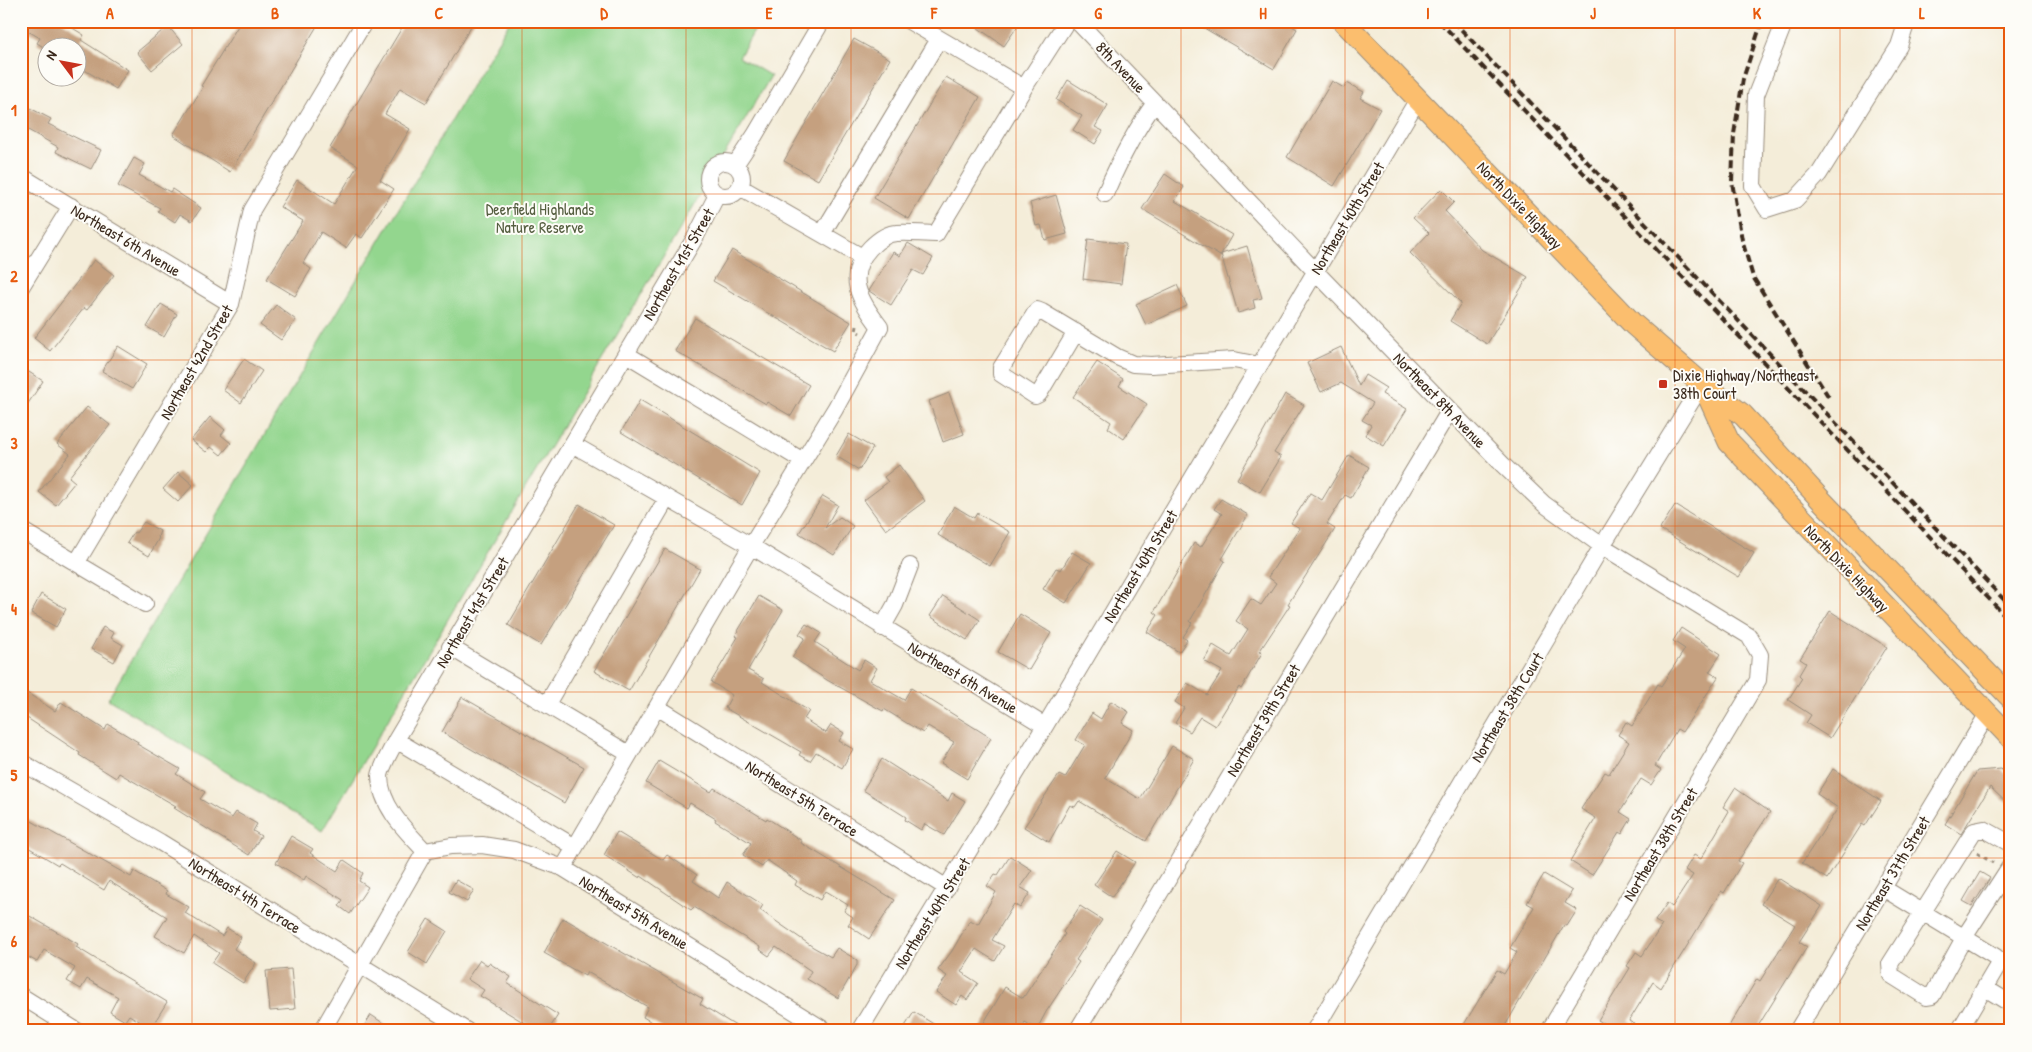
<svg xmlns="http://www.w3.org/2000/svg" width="2032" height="1052" font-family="'Patrick Hand',sans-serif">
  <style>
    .green { fill: #93d68e; stroke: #678056 }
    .building { fill: #c5a07f }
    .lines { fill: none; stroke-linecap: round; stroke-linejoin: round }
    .minor-casing { stroke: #988c7c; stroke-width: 18 }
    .major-casing { stroke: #988c7c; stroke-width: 23 }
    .path { stroke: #988c7c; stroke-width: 3; stroke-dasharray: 4 4; stroke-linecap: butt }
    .minor { stroke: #fff; stroke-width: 16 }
    .major { stroke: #fbbe6e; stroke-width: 21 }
    .rail { stroke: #3b2a1e; stroke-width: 4; stroke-dasharray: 8 4; stroke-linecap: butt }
    .grid { fill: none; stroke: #e8590c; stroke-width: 1; stroke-opacity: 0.55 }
    .poi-dot { fill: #c8321e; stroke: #fdfcf7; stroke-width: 2 }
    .labels { text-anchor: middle; stroke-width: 4; stroke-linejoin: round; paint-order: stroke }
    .street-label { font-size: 16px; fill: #3b2a1e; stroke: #fdfcf7 }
    .park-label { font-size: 16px; fill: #555e40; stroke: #fdfcf7 }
    .poi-label { font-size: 16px; fill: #3b2a1e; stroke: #fdfcf7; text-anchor: start }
    .neatline { fill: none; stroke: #e8590c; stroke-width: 2 }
    .grid-label { font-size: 16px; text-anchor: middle; font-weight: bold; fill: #e8590c }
  </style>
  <rect width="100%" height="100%" fill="#fdfcf7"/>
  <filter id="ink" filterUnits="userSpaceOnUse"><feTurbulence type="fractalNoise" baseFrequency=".02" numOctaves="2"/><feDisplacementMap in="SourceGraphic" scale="10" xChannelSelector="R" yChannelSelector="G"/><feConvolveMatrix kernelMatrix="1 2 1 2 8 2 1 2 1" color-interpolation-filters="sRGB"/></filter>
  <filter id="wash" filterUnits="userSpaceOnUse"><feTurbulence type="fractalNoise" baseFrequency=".0096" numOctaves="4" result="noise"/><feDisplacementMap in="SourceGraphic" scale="20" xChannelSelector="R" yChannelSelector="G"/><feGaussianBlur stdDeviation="1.12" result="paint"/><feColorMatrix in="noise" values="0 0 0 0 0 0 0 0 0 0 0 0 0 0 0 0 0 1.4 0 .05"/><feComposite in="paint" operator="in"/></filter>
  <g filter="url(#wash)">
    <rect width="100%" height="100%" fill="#f4edd9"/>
    <!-- green -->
    <path class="green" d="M510,21H760L739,57L771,76L322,831L108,699Z"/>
    <g id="blocks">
      <!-- building -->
      <path class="building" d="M21,21H61L84,35L81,40L128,70L116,89L78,66V45L76,48H45L37,43L40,38L21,27Z
        M241,21H320L230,172L173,135L203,87L201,86Z
        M406,21H474L426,103L400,88L385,114L410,129L380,180L394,189L362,238L356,234L346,248L321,232L303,263L311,269L295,296L267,279L303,221L280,207L297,180L334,204L358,165L330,148Z
        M968,21H1021L1004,46Z
        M1192,21H1284L1297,29L1274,69Z
        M168,26L183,44L152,70L137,52Z
        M854,39L890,59L818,180L784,161Z
        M946,77L980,97L909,219L874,198Z
        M1068,80L1108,105L1095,127L1103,131L1095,144L1073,130L1082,116L1056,100Z
        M1332,81L1344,88L1347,83L1364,92L1360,98L1380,109L1334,186L1287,157Z
        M26,106L51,119L48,124L101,150L91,169L56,152L58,147L21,126V115Z
        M134,158L145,164L139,175L170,192L172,189L201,208L192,221L180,214L175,222L158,211L160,208L118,186Z
        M1165,174L1184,187L1175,201L1232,235L1220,256L1142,209Z
        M1441,189L1454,202L1445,211L1482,250L1528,277L1487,344L1450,321L1461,303L1410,253L1429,233L1413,218Z
        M1056,195L1067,234L1045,240L1041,225L1036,226L1030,203Z
        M1088,239L1126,244L1121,284L1083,279Z
        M908,243L933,258L923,275L913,270L891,305L869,291L893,252L900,256Z
        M1247,246L1262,298L1253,300L1255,308L1238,313L1221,254Z
        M732,250L851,322L833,351L713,281Z
        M94,260L114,275L87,310L84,308L50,351L34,338Z
        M1177,285L1187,306L1146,325L1136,304Z
        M161,304L177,314L164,337L147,327Z
        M276,305L296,320L281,340L260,325Z
        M695,318L809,385L791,416L767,402L766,404L675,351Z
        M118,346L147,364L132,389L102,371Z
        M1341,347L1359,386L1365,375L1386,388L1382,394L1407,409L1384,446L1365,435L1371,425L1362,420L1373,403L1341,383L1321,392L1307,363Z
        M244,359L262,371L241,403L223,390Z
        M1097,362L1123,379L1119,386L1147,404L1124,439L1108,428L1111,422L1073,397Z
        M21,367L43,381L21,414Z
        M949,393L964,434L943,442L929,401Z
        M1285,394L1304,405L1274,453L1281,457L1260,492L1237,479Z
        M640,400L760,473L742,505L621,432Z
        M87,407L110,425L69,477L75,482L56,505L39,492L70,454L57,444Z
        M210,417L225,430L221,435L231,443L221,455L211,447L206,452L191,440Z
        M849,434L873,448L859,470L836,456Z
        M1349,455L1369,467L1351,498L1345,495L1327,524L1335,529L1288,604L1290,605L1259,652L1262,653L1241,689L1239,687L1215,726L1200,717L1190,732L1175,723L1184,708L1175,702L1187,683L1207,695L1222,671L1204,661L1213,645L1231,656L1248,629L1236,621L1251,599L1261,605L1276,583L1268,577L1300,528L1291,523L1310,493L1322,500Z
        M899,465L925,501L886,530L864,500L888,482L884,477Z
        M178,472L193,485L178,502L163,489Z
        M823,496L838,505L825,528L840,517L853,526L834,555L799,533Z
        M1221,499L1248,515L1222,559L1225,561L1190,621L1192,623L1183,637L1187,640L1179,652L1147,632L1158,615L1154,612L1194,543L1201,547L1222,514L1214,509Z
        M579,504L614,525L541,645L508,625Z
        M1675,505L1754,553L1739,577L1660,529Z
        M954,506L974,518L977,513L1010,532L990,566L938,535Z
        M144,522L160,531L158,537L159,538L149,556L127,543L134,532L136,533Z
        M665,549L700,569L629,691L594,671Z
        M1072,552L1091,563L1066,603L1043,589L1056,568L1061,570Z
        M41,594L66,609L56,627L31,613Z
        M759,596L783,610L748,670L764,679L762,682L809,711L804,719L826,733L831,725L844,733L839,741L853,749L842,768L816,752L810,761L799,755L801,752L725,708L732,695L711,682L738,637L735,636Z
        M943,596L980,620L967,640L930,616Z
        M1830,611L1887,647L1830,738L1806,723L1811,715L1788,700L1802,678L1799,675L1806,663L1800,659Z
        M1020,614L1051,633L1029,670L998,652Z
        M806,624L821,633L815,642L858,670L864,660L877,668L870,680L904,700L911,688L991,738L967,779L941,763L954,742L928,726L923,733L884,709L883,711L827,680L792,657L805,638L799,634Z
        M103,627L114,633L111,638L123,645L114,662L91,649Z
        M1681,628L1721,654L1709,672L1718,677L1682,732L1677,729L1655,766L1661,770L1651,785L1641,779L1620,812L1631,819L1622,834L1619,832L1592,875L1570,861L1596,818L1581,809L1605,772L1609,774L1629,742L1618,735L1626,722L1632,726L1658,684L1661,686L1685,649L1673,641Z
        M21,689L55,711L61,702L105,730L108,724L138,742L137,744L180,769L176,774L205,792L200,799L232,818L236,812L257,824L253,831L261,836L249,855L174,808L176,806L119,773L116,778L79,755L80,753L21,714Z
        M462,697L584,767L564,803L442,732Z
        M1111,701L1129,712L1122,723L1133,730L1105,778L1140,799L1172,746L1194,759L1146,841L1079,801L1075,807L1070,805L1049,842L1024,827L1059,775L1065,778L1085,745L1076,740L1092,713L1101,719Z
        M882,759L948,801L952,793L965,801L944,835L925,824L921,830L905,820L906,817L863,790Z
        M659,761L711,792L714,788L766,820L767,818L802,841L801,843L895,900L869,939L848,925L853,917L844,911L848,905L825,891L820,900L795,885L797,881L767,860L762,867L743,855L751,843L715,821L716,819L690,803L687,808L646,783Z
        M1833,769L1881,801L1865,826L1862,824L1827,879L1802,863L1838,808L1817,794Z
        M2001,769L2011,779V807L1990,787L1961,834L1945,824L1977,771Z
        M1735,788L1770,812L1738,861L1742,863L1724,893L1721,891L1661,988L1653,982L1629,1021L1645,1031H1616L1598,1020L1630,968L1627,966L1636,952L1642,956L1662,925L1655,921L1667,903L1672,907L1693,875L1685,870L1694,855L1701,859L1729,811L1723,807Z
        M21,815L131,877L134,871L167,891L166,894L189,907L185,913L222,936L227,928L241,937L234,949L256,963L243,983L212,963L219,953L194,936L184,953L155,936L167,917L109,881L104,890L60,863L58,865L21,843Z
        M617,832L663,860L667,855L697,875L693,881L718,898L727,882L763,905L760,910L813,947L831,957L837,948L857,960V965L838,998L807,979L811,971L776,947L769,956L759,949L760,947L694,907L691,910L641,876L640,878L604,855Z
        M291,836L313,849L310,853L337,871L344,860L363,873L359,881L368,887L350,914L339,906L343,900L306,876L304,880L276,863Z
        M1117,851L1135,862L1112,897L1094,885Z
        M1010,856L1032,870L1020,887L1030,893L1020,908L1014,904L992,940L1004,946L995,961L976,949L961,972L978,983L967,1000L962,996L956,1005L936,992L947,976L938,970L952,951L970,920L978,924L996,892L987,886L995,874L998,875Z
        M1980,872L1990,878L1972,906L1963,901Z
        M1544,874L1572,891L1565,903L1577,910L1567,926L1564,925L1502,1031H1460L1497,970L1504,974L1517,952L1510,948L1534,907L1527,903Z
        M1778,878L1822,906L1799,942L1807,947L1755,1031H1726L1757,979L1760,981L1795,925L1761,904Z
        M456,880L474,890L467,902L449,892Z
        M1080,906L1102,920L1076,960L1079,962L1046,1012L1037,1029L1025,1022L1020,1031H979L1005,987L1023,998L1065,934L1063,932Z
        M21,911L78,944L76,947L167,1002L151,1028L129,1015L125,1021L110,1012L118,997L87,979L81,989L67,981L75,968L44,950L37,962L21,953Z
        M563,918L703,999L700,1004L744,1031H667L643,1017L648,1007L587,972L585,976L544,953Z
        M428,919L447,931L427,964L408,952Z
        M480,960L487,965L489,963L511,977L507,983L558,1015L548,1031H538L480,996L484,990L467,979Z
        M291,969L295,1009L270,1011L266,971Z
        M914,1012L945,1031H902Z
        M371,1015L395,1031H361Z"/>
    </g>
  </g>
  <g filter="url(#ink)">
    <use href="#blocks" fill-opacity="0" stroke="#988c7c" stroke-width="1"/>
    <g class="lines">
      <defs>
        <path id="minor" d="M909,21L1024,88
          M1077,21L1315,271L1503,465L1544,504L1602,546L1749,636L1760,655L1758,680L1549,1031
          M1785,21L1756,95L1753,186L1767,209L1795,200L1819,174L1899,46L1907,21
          M708 179a17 17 0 1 1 34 0a17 17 0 1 1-34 0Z
          M735,165L755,135L822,21
          M21,176L231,304
          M740,187L862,257
          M1105,194C1119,162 1134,131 1155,103
          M822,234L939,39
          M21,287L71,206
          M1076,332L1039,394L1035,396L1001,374V368L1037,310L1042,312L1117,357L1133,364L1151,365L1234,360L1259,365
          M626,354L803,461
          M572,444L751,546L1045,726
          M21,530L145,604
          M77,562L231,304L252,210L365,21
          M882,628L895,605L910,566
          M450,647L629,754
          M547,704L667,498
          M657,707L947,888
          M396,740L575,847
          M21,762L160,842L467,1031
          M2011,844L1984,829L1974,831L1890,964L1891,975L1926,997L1932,996L1965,936L2011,865
          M425,851L451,846L482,845L514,850L563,868L826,1031
          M563,868L751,546L835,409L880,327C860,301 844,276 870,248C877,241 887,233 897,233C909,232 923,234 936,234L1024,88L1067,21
          M1883,888L1996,957L1998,965L1959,1031
          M1985,988L2011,1004
          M21,996L77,1031
          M322,1031L425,851C406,831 380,806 380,776C381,767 392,749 396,740L696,236L717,195
          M859,1031L1045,726L1418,99
          M1077,1031L1450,410
          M1314,1031L1602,546L1702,384
          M1797,1031L1987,715"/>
        <path id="major" d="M1343,21L1633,324L1702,384L1743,415L1822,501L2011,698
          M1704,387L1729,442L2011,738"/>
      </defs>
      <!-- minor casing -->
      <use href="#minor" class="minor-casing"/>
      <!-- major casing -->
      <use href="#major" class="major-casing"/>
      <!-- path -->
      <path class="path" d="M857,326L856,331L860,333
        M1977,853L1993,863"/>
      <!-- minor -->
      <use href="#minor" class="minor"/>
      <!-- major -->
      <use href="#major" class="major"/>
      <!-- rail -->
      <path class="rail" d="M1439,21L2011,622
        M1453,21L2011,607
        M1762,21L1743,79L1734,134L1732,182L1742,240L1753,277L1830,399"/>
    </g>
  </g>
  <!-- grid -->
  <path class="grid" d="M192,21V1031M357,21V1031M522,21V1031M686,21V1031M851,21V1031M1016,21V1031M1181,21V1031M1345,21V1031M1510,21V1031M1675,21V1031M1840,21V1031M21,194H2011M21,360H2011M21,526H2011M21,692H2011M21,858H2011"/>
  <!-- markers -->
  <rect class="poi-dot" x="1658" y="379" width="10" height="10" rx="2.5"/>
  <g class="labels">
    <!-- street labels -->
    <g class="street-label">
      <text transform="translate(1121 67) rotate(46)" y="6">8th Avenue</text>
      <text transform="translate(1520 205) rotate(46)" y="6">North Dixie Highway</text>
      <text transform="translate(1347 218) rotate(-59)" y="6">Northeast 40th Street</text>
      <text transform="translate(126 240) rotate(31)" y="6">Northeast 6th Avenue</text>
      <text transform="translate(678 264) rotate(-60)" y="6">Northeast 41st Street</text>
      <text transform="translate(196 362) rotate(-60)" y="6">Northeast 42nd Street</text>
      <text transform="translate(1440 400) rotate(46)" y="6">Northeast 8th Avenue</text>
      <text transform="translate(1140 566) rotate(-59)" y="6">Northeast 40th Street</text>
      <text transform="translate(1847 568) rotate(46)" y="6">North Dixie Highway</text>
      <text transform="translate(472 612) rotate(-59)" y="6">Northeast 41st Street</text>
      <text transform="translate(963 677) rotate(31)" y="6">Northeast 6th Avenue</text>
      <text transform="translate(1507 707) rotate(-59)" y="6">Northeast 38th Court</text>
      <text transform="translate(1263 720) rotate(-59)" y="6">Northeast 39th Street</text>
      <text transform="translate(802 798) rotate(32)" y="6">Northeast 5th Terrace</text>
      <text transform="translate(1660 844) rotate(-59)" y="6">Northeast 38th Street</text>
      <text transform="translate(1892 873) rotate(-59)" y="6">Northeast 37th Street</text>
      <text transform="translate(245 895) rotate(32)" y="6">Northeast 4th Terrace</text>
      <text transform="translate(634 912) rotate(32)" y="6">Northeast 5th Avenue</text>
      <text transform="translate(932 913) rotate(-58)" y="6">Northeast 40th Street</text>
    </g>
    <!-- park labels -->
    <g class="park-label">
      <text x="540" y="215">Deerfield Highlands<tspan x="540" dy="18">Nature Reserve</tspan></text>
    </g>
    <!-- poi labels -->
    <g class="poi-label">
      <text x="1673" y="381">Dixie Highway/Northeast<tspan x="1673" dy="18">38th Court</tspan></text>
    </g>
  </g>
  <!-- margin -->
  <rect width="2032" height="1052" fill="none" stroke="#fdfcf7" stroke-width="55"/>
  <!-- north arrow -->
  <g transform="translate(62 62) rotate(302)"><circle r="24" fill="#fdfcf7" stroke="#afa8a0"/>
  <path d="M0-4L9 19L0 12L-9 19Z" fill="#c8321e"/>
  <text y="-8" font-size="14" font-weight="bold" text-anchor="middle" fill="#3b2a1e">N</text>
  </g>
  <rect x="28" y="28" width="1976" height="996" class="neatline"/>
  <g class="grid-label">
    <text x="110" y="19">A</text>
    <text x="275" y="19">B</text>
    <text x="439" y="19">C</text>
    <text x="604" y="19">D</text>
    <text x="769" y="19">E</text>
    <text x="934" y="19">F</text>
    <text x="1098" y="19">G</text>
    <text x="1263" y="19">H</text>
    <text x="1428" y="19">I</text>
    <text x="1593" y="19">J</text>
    <text x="1757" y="19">K</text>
    <text x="1922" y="19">L</text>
    <text x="14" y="116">1</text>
    <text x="14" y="282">2</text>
    <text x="14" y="449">3</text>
    <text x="14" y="615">4</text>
    <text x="14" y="781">5</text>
    <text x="14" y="947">6</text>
  </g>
</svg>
